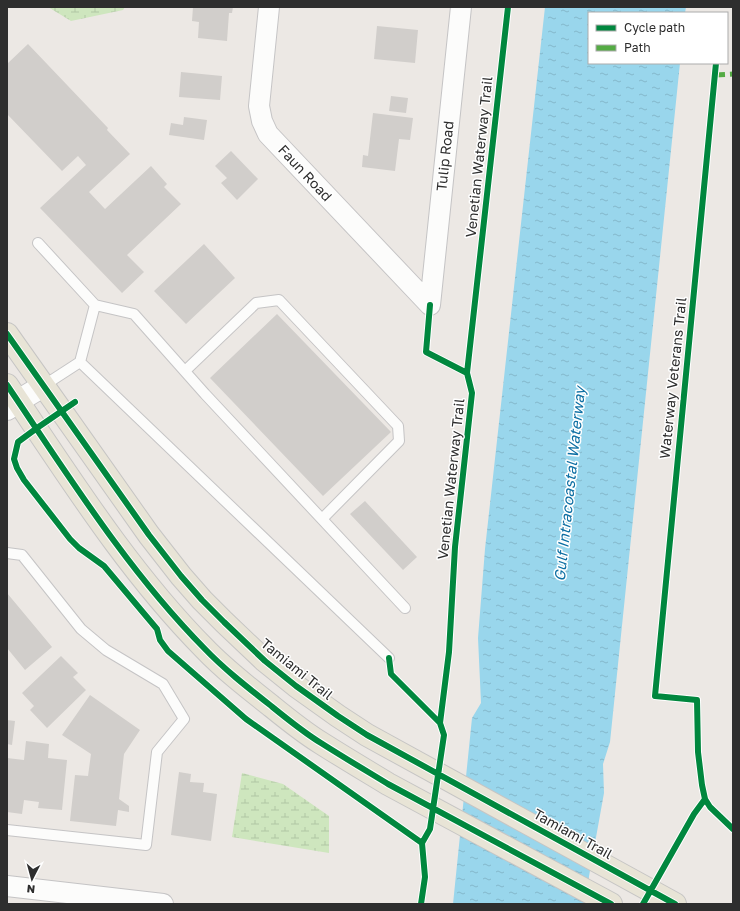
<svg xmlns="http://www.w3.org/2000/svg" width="740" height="911" font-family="'Golos Text',sans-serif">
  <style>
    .wetland { fill: url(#wetland-marsh) }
    .water { fill: url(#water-ripples) }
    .building { fill: #d1cecb }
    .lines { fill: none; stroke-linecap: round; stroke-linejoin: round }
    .service-casing { stroke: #c5c4c5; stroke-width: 12 }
    .minor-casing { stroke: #c5c4c5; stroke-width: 22 }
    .tertiary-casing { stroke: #c5c4c5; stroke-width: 24 }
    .primary-casing { stroke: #c6c5c4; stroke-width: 24 }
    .service { stroke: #fcfcfb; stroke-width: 10 }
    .minor { stroke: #fcfcfb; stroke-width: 20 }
    .tertiary { stroke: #fcfcfb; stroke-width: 22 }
    .primary { stroke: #e8e4d6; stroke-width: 22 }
    .quiet { stroke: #54ab44; stroke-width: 5; stroke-dasharray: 10 5; stroke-linecap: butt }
    .cycleway-casing { stroke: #fff; stroke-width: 8 }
    .cycleway { stroke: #00873e; stroke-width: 6 }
    .labels { text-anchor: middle; stroke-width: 3; stroke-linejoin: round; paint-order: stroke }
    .street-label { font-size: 14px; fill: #2e2e2e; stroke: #fff }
    .water-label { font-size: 15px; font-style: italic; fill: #0d6fa3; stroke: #fff }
  </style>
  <defs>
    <pattern id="wetland-marsh" width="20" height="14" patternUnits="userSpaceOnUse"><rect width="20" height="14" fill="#cee6be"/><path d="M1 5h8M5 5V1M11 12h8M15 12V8" fill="none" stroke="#b1c6a4"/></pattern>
    <pattern id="water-ripples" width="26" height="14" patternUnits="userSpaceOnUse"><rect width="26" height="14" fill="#99d6ec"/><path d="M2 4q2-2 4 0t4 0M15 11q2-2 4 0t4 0" fill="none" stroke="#84b8cb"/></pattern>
  </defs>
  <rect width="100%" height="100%" fill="#ece8e4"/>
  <!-- wetland -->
  <path class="wetland" d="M48,7H125L123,10L71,21Z
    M242,773L283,784L329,816V853L232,837Z"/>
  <!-- water -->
  <path class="water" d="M545,7H686L685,13H589V63H680L610,742L603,764L604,793L584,904H453L472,718L481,703L478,638L485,549Z"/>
  <!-- building -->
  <path class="building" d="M193,7H233L232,13H229L227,41L198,38L199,22L192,21Z
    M377,26L418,30L415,63L374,59Z
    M28,44L108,128L107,130L130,154L89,192L105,209L151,166L167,184L164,187L181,204L127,255L144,272L122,293L40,208L86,165L78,156L62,171L7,114V64Z
    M181,72L222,76L220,100L179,97Z
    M391,96L408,98L406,113L389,111Z
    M373,113L413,118L410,140L399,139L395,171L362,167L363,155L368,156Z
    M184,117L207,120L204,140L169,135L171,123L183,125Z
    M231,151L258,179L237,200L221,183L227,178L215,166Z
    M204,244L235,278L186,324L154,291Z
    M277,314L391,432L323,496L210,378Z
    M365,501L417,557L403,570L350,514Z
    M7,593L52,647L25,670L7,648Z
    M61,656L78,673L73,677L86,690L47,728L30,710L34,706L22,693Z
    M90,695L140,730L124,754L119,799L129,806V812L118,810L116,826L70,821L75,775L88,776L91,754L62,735Z
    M7,720L15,721L12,745L7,744Z
    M26,741L49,744L48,758L67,760L62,810L38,808L39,802L24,800L22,814L7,812V758L24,760Z
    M179,772L191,774L190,782L204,783L203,792L217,794L211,841L171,835Z"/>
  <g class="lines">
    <defs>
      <path id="service" d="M38,243L95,305
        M80,362L95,305L134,314L205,394L405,608
        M185,371L256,303L279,300L398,426L399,441L322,519
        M43,386L80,362L389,658
        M7,553L22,555L81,629L106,650L163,684L184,719L157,752L146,845L7,830"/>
      <path id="minor" d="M269,7L259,106L262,121L268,134L430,305
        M430,305L461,7
        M7,886L163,904"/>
      <path id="tertiary" d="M7,409L18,401L43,386"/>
      <path id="primary" d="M7,334L149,535L181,576L202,600L224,622L265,661L296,686L338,716L367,735L675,904
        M7,385C68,475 127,570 204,648C224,669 247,687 270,705C286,718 303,732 321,743C343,757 365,770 388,784L611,904"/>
    </defs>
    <!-- service casing -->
    <use href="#service" class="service-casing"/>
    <!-- minor casing -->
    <use href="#minor" class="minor-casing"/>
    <!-- tertiary casing -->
    <use href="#tertiary" class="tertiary-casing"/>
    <!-- primary casing -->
    <use href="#primary" class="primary-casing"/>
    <!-- service -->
    <use href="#service" class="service"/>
    <!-- minor -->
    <use href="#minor" class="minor"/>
    <!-- tertiary -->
    <use href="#tertiary" class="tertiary"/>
    <!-- primary -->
    <use href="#primary" class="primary"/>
    <!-- quiet -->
    <path class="quiet" d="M715,75L733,74"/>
    <defs>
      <path id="cycleway" d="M716,63L655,696L697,700L698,752L702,785L705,799L710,807L733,829
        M430,305L426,352L467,373
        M7,334L149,535L181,576L202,600L224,622L265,661L296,686L338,716L367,735L675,904
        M7,385C68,475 127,570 204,648C224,669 247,687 270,705C286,718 303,732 321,743C343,757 365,770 388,784L611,904
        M75,402L37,428L18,442L14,459L17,468L24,480L70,539L79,548L104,566L157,629L160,640L168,651L246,719L422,843
        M389,658L391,674L440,723
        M421,904L425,877L422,843L430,829L444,735L440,723L449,652L455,547L472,393L467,373L508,7
        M643,904L694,814L705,799"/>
    </defs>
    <!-- cycleway casing -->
    <use href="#cycleway" class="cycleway-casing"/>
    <!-- cycleway -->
    <use href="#cycleway" class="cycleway"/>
  </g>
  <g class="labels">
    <!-- street labels -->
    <g class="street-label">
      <text transform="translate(445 156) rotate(-84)" y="5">Tulip Road</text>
      <text transform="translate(479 157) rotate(-84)" y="5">Venetian Waterway Trail</text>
      <text transform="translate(305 173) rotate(47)" y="5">Faun Road</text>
      <text transform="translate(673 378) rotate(-84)" y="5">Waterway Veterans Trail</text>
      <text transform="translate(451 479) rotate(-84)" y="5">Venetian Waterway Trail</text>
      <text transform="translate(297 669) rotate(39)" y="5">Tamiami Trail</text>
      <text transform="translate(573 834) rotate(29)" y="5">Tamiami Trail</text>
    </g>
    <!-- water labels -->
    <g class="water-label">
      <text transform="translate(570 484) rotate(-84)" y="5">Gulf Intracoastal Waterway</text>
    </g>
  </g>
  <!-- border -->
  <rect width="740" height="911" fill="none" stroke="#2e2e2e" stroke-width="16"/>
  <!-- legend -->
  <rect x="588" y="12" width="140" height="52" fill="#ffffff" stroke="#ababab"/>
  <rect x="596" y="25" width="20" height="6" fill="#00873e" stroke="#ababab"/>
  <text x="624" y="32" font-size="12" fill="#2e2e2e">Cycle path</text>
  <rect x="596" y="45" width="20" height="6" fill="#54ab44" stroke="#ababab"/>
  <text x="624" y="52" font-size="12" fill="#2e2e2e">Path</text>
  <!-- north arrow -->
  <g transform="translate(32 879) rotate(186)" stroke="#ffffff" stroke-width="3" paint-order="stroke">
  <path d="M0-3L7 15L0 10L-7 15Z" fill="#2e2e2e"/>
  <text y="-6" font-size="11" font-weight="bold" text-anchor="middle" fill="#2e2e2e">N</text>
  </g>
</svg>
